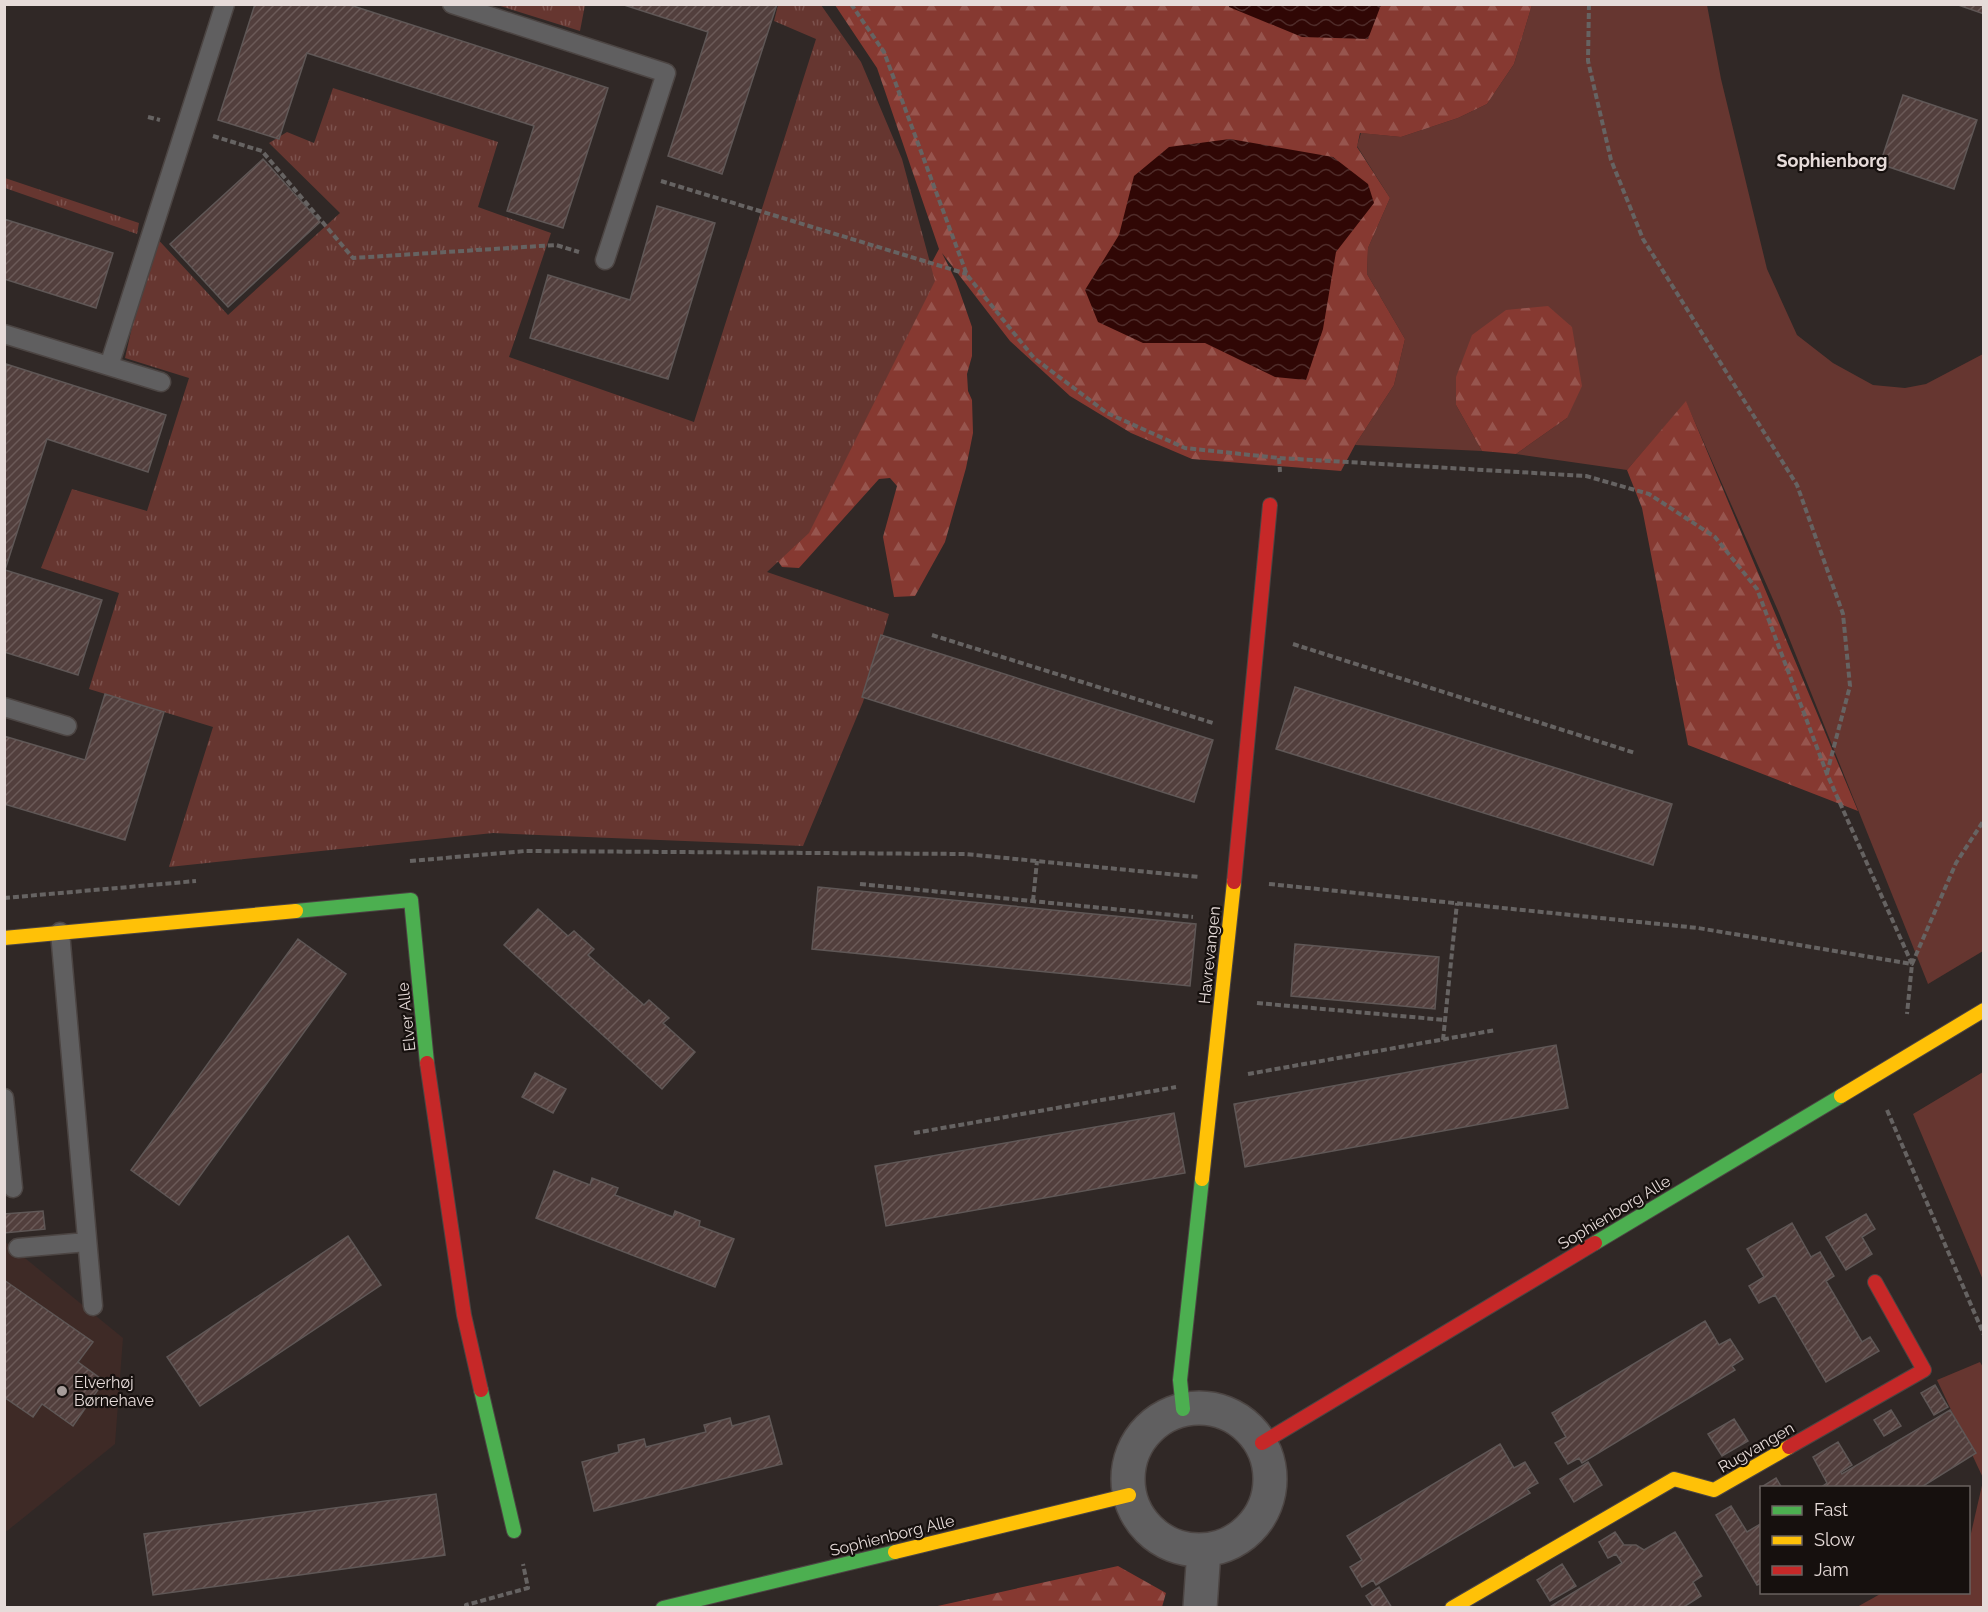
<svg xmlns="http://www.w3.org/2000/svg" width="1988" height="1612" font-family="Raleway,sans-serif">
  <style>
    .built { fill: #3e2a26 }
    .green { fill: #663630 }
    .forest { fill: url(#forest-firs) }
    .park { fill: url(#park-tufts) }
    .water { fill: url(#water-waves) }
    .building { fill: url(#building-hatch); stroke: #5f5756; stroke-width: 1.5 }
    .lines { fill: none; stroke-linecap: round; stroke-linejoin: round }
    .lane-casing { stroke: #4c4543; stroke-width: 21 }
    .street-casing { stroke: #4c4543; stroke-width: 36 }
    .fast-casing { stroke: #4c4543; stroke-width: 16 }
    .slow-casing { stroke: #4c4543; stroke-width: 16 }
    .jam-casing { stroke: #4c4543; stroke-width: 16 }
    .path { stroke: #666362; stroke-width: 4; stroke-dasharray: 6 3; stroke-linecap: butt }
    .lane { stroke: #605f60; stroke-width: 18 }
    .street { stroke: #605f60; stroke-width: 33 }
    .fast { stroke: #4caf50; stroke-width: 14 }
    .slow { stroke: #ffc107; stroke-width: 14 }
    .jam { stroke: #c62828; stroke-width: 14 }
    .poi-dot { fill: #a69c9a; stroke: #16100e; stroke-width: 2 }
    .labels { text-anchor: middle; stroke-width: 4.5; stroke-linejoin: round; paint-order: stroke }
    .street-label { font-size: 16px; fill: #e6dbd9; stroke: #16100e }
    .poi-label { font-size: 16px; fill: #e6dbd9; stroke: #16100e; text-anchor: start }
    .neighbourhood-label { font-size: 18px; font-weight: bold; fill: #e6dbd9; stroke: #16100e }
  </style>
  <defs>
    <pattern id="forest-firs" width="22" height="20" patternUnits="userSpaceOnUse" patternTransform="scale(1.5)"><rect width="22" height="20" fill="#863931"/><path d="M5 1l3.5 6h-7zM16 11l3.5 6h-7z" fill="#97554e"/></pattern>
    <pattern id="park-tufts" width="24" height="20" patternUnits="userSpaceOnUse" patternTransform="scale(1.5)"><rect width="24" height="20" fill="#663630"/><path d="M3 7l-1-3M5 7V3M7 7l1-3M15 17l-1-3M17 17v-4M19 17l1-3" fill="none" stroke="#7c524d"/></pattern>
    <pattern id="water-waves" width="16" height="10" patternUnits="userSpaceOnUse" patternTransform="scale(1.5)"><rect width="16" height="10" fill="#300705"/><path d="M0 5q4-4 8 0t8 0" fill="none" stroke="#4e2b29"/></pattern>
    <pattern id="building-hatch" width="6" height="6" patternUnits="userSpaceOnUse" patternTransform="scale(1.5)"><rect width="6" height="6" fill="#523f3d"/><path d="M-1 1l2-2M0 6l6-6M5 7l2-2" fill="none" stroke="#6b5a58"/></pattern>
  </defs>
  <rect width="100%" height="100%" fill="#302826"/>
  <!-- built -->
  <path class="built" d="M4,1241L123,1338L115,1444L7,1531L4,1530Z"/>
  <!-- green -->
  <path class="green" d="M1532,5H1707L1721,79L1767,269L1797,335L1833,363L1873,385L1905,388L1926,384L1983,354V951L1928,984L1779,613L1686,402L1627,470L1516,454L1567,418L1456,405L1482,451L1355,445L1394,385L1405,339L1367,274L1368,248L1390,198L1357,146L1361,133L1401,137L1458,118L1487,104L1514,64Z
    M1983,1072V1280L1913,1114Z
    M1980,1362L1984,1369V1480L1937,1380Z
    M1983,1481V1607H1857L1882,1593L1968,1592L1969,1542Z"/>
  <!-- forest -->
  <path class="forest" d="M835,5H1532L1514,64L1487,104L1458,118L1401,137L1360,133L1357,147L1390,198L1368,248L1367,274L1405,339L1394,385L1355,445L1341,471L1192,459L1131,433L1070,396L1010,341L942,253L956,281L972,327V356L967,374L968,391L972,400L973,433L966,468L945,542L915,596L894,597L883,537L897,486L890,478L879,479L799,568L782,567L771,551L884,352L939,249L877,68Z
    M1548,306L1572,327L1582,386L1567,418L1516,454L1482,451L1456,405V377L1472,335L1506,310Z
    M1686,401L1858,811L1688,745L1642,508L1627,470Z
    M1118,1566L1166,1593L1162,1607H933Z"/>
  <!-- park -->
  <path class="park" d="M497,5H585L580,31Z
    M778,5H821L861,62L902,159L935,281L809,533L767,572L889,614L863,702L803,846L493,833L169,867L213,727L89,689L119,593L41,568L72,489L147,511L189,378L125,358L153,234L228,315L340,213L269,143L287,132L314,143L333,88L498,142L478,207L551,233L509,357L694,422L816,39L774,21Z
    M5,178L139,223L137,234L5,188Z"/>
  <!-- water -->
  <path class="water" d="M1229,5V4L1381,5L1368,39L1302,37L1229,7Z
    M1230,139L1333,157L1368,184L1374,203L1336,252L1323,329L1306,380L1275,377L1205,343H1143L1098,322L1085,290L1119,235L1134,176L1169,147Z"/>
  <!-- building -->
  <path class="building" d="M255,4H347L608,88L563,228L507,211L534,126L307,53L279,139L218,120Z
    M621,4H777L722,174L668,156L708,32Z
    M1958,4H1984V14L1958,5Z
    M1903,95L1977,120L1954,189L1880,164Z
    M263,159L320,222L228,307L170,244Z
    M657,206L715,223L668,379L530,338L548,275L630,300Z
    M4,219L113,253L96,308L4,279Z
    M6,364L166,415L148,472L47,439L5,570L102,600L78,675L4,652Z
    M881,635L1213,740L1194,802L862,697Z
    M1295,687L1672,804L1653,865L1276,749Z
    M105,694L164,712L125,840L4,804V736L85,760Z
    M818,887L1196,924L1190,986L812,949Z
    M538,909L568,936L574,931L594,949L588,955L644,1005L649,1000L669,1018L663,1023L695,1052L662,1089L504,945Z
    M298,939L346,974L179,1205L131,1170Z
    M1295,944L1439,957L1435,1009L1291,996Z
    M1556,1045L1568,1108L1245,1167L1234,1104Z
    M535,1073L566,1089L553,1113L522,1097Z
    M1174,1113L1185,1173L886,1226L875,1166Z
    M554,1171L590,1185L592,1178L618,1188L615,1195L673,1217L675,1211L700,1221L699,1226L734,1239L715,1287L536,1218Z
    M43,1211L45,1229L4,1233V1214Z
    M1866,1214L1875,1229L1862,1237L1872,1254L1846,1270L1826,1237Z
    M1792,1223L1811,1257L1820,1252L1834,1276L1826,1281L1862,1342L1870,1337L1879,1351L1826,1382L1775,1295L1759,1303L1749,1286L1764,1277L1747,1249Z
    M348,1236L381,1285L200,1406L167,1357Z
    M4,1280L93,1342L78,1362L104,1381L73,1426L42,1404L33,1417L4,1397Z
    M1705,1321L1719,1345L1730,1339L1743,1359L1732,1366L1735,1370L1582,1463L1579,1458L1568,1464L1555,1443L1566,1437L1552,1413Z
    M1935,1385L1948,1407L1934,1415L1921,1393Z
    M1891,1410L1901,1426L1884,1436L1874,1420Z
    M1950,1410L1976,1453L1920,1488H1820L1827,1483L1813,1457L1838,1442L1852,1465L1841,1472L1842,1474Z
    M769,1416L782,1464L594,1511L582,1462L619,1452L618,1445L644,1439L646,1447L706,1432L704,1425L730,1418L732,1426Z
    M1734,1419L1748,1441L1722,1456L1708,1434Z
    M1500,1444L1514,1468L1525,1462L1538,1483L1527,1489L1530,1493L1376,1585L1373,1580L1362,1587L1350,1567L1362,1560L1347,1536Z
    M1588,1462L1602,1485L1574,1502L1560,1479Z
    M1776,1478L1782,1488H1762V1491L1760,1488Z
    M436,1494L445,1555L153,1595L144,1534Z
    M1731,1506L1747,1532L1762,1523V1583L1757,1585L1716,1515Z
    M1615,1532L1624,1545H1636L1644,1550L1675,1532L1702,1576L1693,1582L1701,1596L1682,1608H1548L1622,1563L1616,1554L1608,1558L1599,1542Z
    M1562,1564L1576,1586L1550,1601L1537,1580Z
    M1379,1587L1392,1608H1374L1366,1596Z"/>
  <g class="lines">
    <defs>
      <path id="lane" d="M452,4L666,73L605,260
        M4,334L161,382
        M109,366L225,4
        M4,707L67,726
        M60,932L93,1306
        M4,1098L13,1188
        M18,1248L87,1242"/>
      <path id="street" d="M1128 1479a71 71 0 1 1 142 0a71 71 0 1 1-142 0Z
        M1200,1608L1204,1550"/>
      <path id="fast" d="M296,911L411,900L427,1063
        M1595,1243L1841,1096
        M481,1390L514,1531
        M1183,1409L1180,1380L1202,1179
        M663,1608L895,1552"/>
      <path id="slow" d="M4,938L296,911
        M1841,1096L1984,1010
        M1202,1179L1234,882
        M895,1552L1129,1495
        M1452,1608L1674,1479L1714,1490L1789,1447"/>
      <path id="jam" d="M1234,882L1270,505
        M427,1063L464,1315L481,1390
        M1262,1443L1595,1243
        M1789,1447L1924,1370L1875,1282"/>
    </defs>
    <!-- lane casing -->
    <use href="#lane" class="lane-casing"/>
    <!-- street casing -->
    <use href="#street" class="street-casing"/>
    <!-- fast casing -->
    <use href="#fast" class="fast-casing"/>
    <!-- slow casing -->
    <use href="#slow" class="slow-casing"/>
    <!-- jam casing -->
    <use href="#jam" class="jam-casing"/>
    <!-- path -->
    <path class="path" d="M851,4L884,52L967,275L1034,358L1107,413L1185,448L1279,458L1586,476L1649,494L1715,537L1757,589L1827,774L1912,964L1907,1014
      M1589,4L1588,61L1611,160L1643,239L1797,485L1843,614L1850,686L1827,773
      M148,117L160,120
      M213,136L262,151L353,258L556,245L579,252
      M661,181L967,274
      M1279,458L1280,472
      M932,635L1213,723
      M1293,644L1635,753
      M410,861L525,851L965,854L1199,877
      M860,884L1193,917
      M1269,884L1698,928L1912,964L1956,863L1984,820
      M4,898L196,881
      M1033,901L1037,861
      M1257,1003L1445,1020
      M1443,1040L1457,903
      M1248,1074L1496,1030
      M1887,1110L1984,1335
      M914,1133L1176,1087
      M467,1608L466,1605L528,1588L523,1564"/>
    <!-- lane -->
    <use href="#lane" class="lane"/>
    <!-- street -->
    <use href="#street" class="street"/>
    <!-- fast -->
    <use href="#fast" class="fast"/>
    <!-- slow -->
    <use href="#slow" class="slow"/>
    <!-- jam -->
    <use href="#jam" class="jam"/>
  </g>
  <!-- markers -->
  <circle class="poi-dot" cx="62" cy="1391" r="6"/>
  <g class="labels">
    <!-- street labels -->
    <g class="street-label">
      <text transform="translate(1209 955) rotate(-84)" y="6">Havrevangen</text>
      <text transform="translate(406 1017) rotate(-96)" y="6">Elver Alle</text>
      <text transform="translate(1614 1212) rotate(-31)" y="6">Sophienborg Alle</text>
      <text transform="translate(1756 1447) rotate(-30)" y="6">Rugvangen</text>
      <text transform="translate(892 1535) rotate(-14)" y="6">Sophienborg Alle</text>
    </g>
    <!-- poi labels -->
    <g class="poi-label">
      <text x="74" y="1388">Elverhøj<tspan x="74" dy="18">Børnehave</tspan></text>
    </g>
    <!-- neighbourhood labels -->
    <g class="neighbourhood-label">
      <text x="1832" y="167">Sophienborg</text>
    </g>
  </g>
  <!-- border -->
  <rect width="1988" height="1612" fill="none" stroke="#e6dbd9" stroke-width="12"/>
  <!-- legend -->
  <rect x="1760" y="1486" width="210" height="108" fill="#16100e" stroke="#69615f" stroke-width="1.5"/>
  <rect x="1772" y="1506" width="30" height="9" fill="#4caf50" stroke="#69615f" stroke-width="1.5"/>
  <text x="1814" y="1516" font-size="18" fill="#e6dbd9">Fast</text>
  <rect x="1772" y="1536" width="30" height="9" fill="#ffc107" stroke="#69615f" stroke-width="1.5"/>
  <text x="1814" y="1546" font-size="18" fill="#e6dbd9">Slow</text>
  <rect x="1772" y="1566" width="30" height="9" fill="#c62828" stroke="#69615f" stroke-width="1.5"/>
  <text x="1814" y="1576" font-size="18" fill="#e6dbd9">Jam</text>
</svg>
